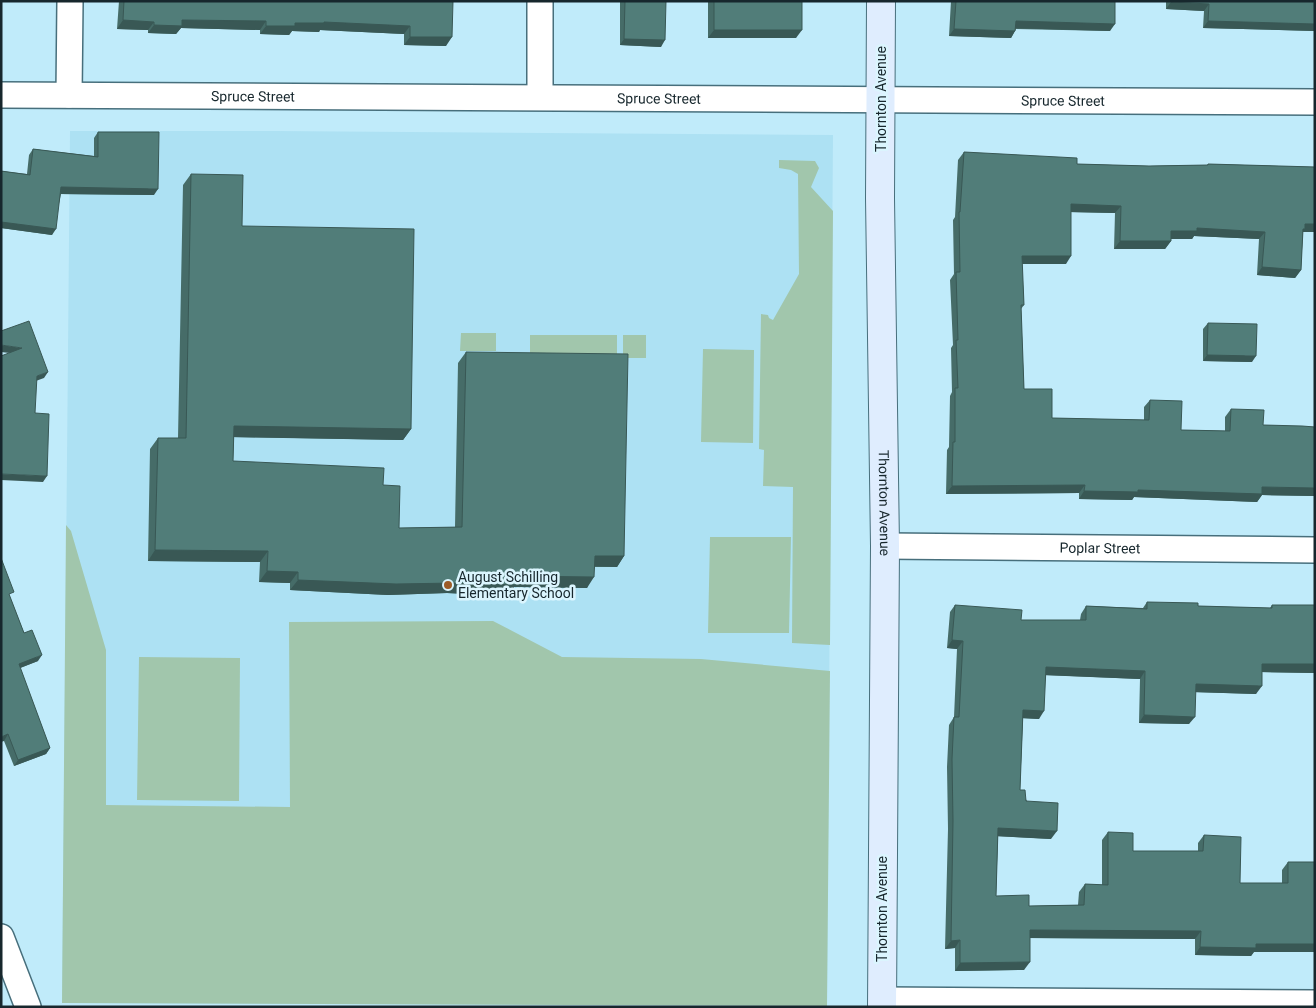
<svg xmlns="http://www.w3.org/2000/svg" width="1316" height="1008" font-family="Roboto,sans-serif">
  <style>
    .built { fill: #ade1f3 }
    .green { fill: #a1c6ac }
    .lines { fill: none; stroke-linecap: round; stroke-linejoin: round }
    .street-casing { stroke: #476f7c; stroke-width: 28 }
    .secondary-casing { stroke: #476f7c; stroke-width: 30 }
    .street { stroke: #fff; stroke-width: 25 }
    .secondary { stroke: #dfedfe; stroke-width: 28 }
    .wall { fill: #466c68 }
    .shaded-wall { fill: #395855 }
    .building { fill: #517d79; stroke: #395855 }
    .poi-dot { fill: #9d5c28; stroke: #dbf5fe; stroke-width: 2 }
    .labels { text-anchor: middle; stroke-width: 5; stroke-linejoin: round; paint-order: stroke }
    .street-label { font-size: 14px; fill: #17272d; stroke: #dbf5fe }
    .poi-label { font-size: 14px; fill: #17272d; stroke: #dbf5fe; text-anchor: start }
  </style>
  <rect width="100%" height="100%" fill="#c0ebfa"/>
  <!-- built -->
  <path class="built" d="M70,131H275L833,135L827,1006L62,1003Z"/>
  <!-- green -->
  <path class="green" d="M779,160L815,161L819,168L811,187L833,211L830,645L792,643L793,487L763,486L764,450L759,449L761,314L768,315L769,318L773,320L799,274L798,174L791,170L779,168Z
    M461,333H496V351H460Z
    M530,335H617V358H530Z
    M623,335H646V358H623Z
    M703,349L754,350L753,443L701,442Z
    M66,525L71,531L106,650V805L290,807L289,622L493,621L562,657L701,659L830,671L827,1006L62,1003Z
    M710,537H791L789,633H708Z
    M139,657L240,658L239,801L137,800Z"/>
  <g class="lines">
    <defs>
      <g id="street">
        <path d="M540,1V97"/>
        <path id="s1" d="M1,95L1315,102"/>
        <path d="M69,95L70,1"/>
        <path id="s2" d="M885,546L1315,550"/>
        <path d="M1,937L28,1007"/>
        <path d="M882,1000L1315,1003"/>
      </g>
      <g id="secondary">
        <path id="s3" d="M881,1L880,198L885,546L882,1007"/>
      </g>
    </defs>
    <!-- street casing -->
    <use href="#street" class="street-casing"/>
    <!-- secondary casing -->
    <use href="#secondary" class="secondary-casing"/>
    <!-- street -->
    <use href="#street" class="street"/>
    <!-- secondary -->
    <use href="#secondary" class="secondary"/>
  </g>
  <!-- wall -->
  <path class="wall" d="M119,1H453L446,46L404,45V34L320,30L319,32L292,31L289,35L260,34V30L181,28L176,34L148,33V30L117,29Z
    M620,1H666L661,47L620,45Z
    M708,1H802L796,38H708Z
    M951,1H1115L1110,31L1016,29L1011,38L949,36Z
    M1166,1H1315V31L1203,28L1204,11L1166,9Z
    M98,132L154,195L61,194L52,235L1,228V171L27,174L29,155L33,149L94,156V138Z
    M964,152L1077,164L1149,166L1207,165L1208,164L1315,167V232H1303L1301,270L1295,278L1257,275L1259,239L1194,236L1192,239H1171V241L1165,249H1114L1115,213L1071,212L1066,264H1022L1024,305L1021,309L1024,389L1052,418L1144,420V407L1150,400L1181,430L1225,431V417L1231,409L1263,425L1315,427V496L1262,495L1257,502L1134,497L1132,500L1079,499V493L946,494L947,450L949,447L950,396L952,392L951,348L953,345L950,280L954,274L953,220L955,217L958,160Z
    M191,174L242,226L411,429L403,440L234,437L233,461L383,485L399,528L455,527L458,363L466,352L624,556L617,567H595L587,588L514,587L509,596L447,593L388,595L290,590V583L259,582L260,562L148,561L150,449L158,438H178L183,185Z
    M1208,323L1252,362L1203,361V329Z
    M10,597L24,633L38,661L20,668L50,748L46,754L14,766L4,741Z
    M1147,602L1198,606L1270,608L1272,605H1315V673L1262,672L1256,694L1195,692L1189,724L1139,723L1140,679L1046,675L1039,719L1023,718L1020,790L1051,839L998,836L996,896L1029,906L1078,905L1079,892L1085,884L1102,885V840L1108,832L1133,851H1198V843L1204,835L1240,883H1282V870L1288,862H1315L1251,956L1195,955V939L1030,938L1024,970L955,971V948L945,949L948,829L947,767L949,725L954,717L957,649L947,648L950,612L955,605L1021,620H1080L1081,614L1086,606L1143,608Z"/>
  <!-- shaded-wall -->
  <path class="shaded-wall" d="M1171,2L1209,4L1204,11L1166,9Z
    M123,20L154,22L148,30L117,29Z
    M182,20L266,21L260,30L181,28L176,34L148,33L154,25Z
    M1016,21L1115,24L1110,31L1011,28Z
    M1208,21L1315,24V31L1203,28Z
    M324,22L410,26L404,34L320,30L319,32L292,31L289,35L260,34L266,26L295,23Z
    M954,29L1015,31L1011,38L949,36Z
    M714,30H802L796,38H708Z
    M410,37H452L446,46L404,45Z
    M624,39L665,40L661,47L620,45Z
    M61,187L158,189L154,195L57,194Z
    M1071,204L1121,206L1115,213L1066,212Z
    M1,222L56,229L52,235L1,228Z
    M1305,224H1315V232H1303L1300,237Z
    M1197,228L1265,232L1259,239L1194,236L1192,239H1165L1171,231Z
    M1120,241H1171L1165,249H1114Z
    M1022,256H1071L1066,264H1017Z
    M1262,267L1301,270L1295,278L1257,275Z
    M1,345L22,348L18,354L1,352Z
    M1207,355L1256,356L1252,362L1203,361Z
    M48,372L44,378L33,382L37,376Z
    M234,426L411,429L403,440L227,437Z
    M1,474L47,476L43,482L1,480Z
    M1085,485L1079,493L946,494L952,486Z
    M1262,487L1315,488V496L1262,495L1257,502L1134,497L1132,500L1079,499L1084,491Z
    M155,550L268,551L260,562L148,561Z
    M595,556H624L617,567L588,566Z
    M267,571L298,572L290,583L259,582Z
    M516,576L594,577L587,588L514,587L509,596L447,593L388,595L290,590L298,580Z
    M952,640L963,641L957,649L947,648Z
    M42,655L38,661L15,670L19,664Z
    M1262,664H1315V673L1257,672Z
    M1046,667L1145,671L1140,679L1041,675Z
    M1196,684L1262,686L1256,694L1190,692Z
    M1023,710L1044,711L1039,719L1018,718Z
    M1144,715L1195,717L1189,724L1139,723Z
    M8,734L4,741L1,742V737Z
    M50,748L46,754L14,766L18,760Z
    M998,828L1057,831L1051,839L992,836Z
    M1030,930L1201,931L1195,939L1024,938Z
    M960,940L955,948L945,949L951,941Z
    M1256,944H1315V952H1254L1251,956L1195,955L1200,947Z
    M1030,962L1024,970L955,971L960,963Z"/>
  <!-- building -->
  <path class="building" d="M124,1H453L452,37H410V26L324,22V23H295V26H266V21L182,20V26L154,25V22L123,20Z
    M625,1H666L665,40L624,39Z
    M714,1H802V30H714Z
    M956,1H1115V24L1016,21L1015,31L954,29Z
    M1171,1H1315V24L1208,21L1209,4L1171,2Z
    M98,132H159L158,189L61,187L56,229L1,222V171L30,175L33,149L98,157Z
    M964,152L1077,158V164L1149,166L1208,165V164L1315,167V224H1305V229H1303L1301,270L1262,267L1265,232L1197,228V231H1171V241H1120L1121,206L1071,204V256H1022L1024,305H1021L1024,389H1052V418L1149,420L1150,400L1182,401L1181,430L1230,431L1231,409L1264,410L1263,425L1302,426L1315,427V488L1262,487V494L1138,490V492L1084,491L1085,485L952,486L953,442H955V388H958L956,340H958L956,272H960L959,212H960Z
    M191,174L243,175L242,226L414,229L411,429L234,426L233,461L384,468L383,485L400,486L399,528L462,527L466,352L628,354L624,556H595L594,577L516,576V585L454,583L396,584L298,580V572L267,571L268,551L155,550L158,438H186Z
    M29,321L48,372L37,376L35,413L49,414L47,476L1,474V356L22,348L1,345V331Z
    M1208,323L1257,324L1256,356L1207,355Z
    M1,558L14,592L9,594L24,633L32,630L42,655L19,664L50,748L18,760L8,734L1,737Z
    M1147,602L1198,603V606L1272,608V605H1315V664H1262V686L1196,684L1195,717L1144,715L1145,671L1046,667L1044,711L1023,710L1020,790H1025L1026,801L1058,803L1057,831L998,828L996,896L1029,895V906L1084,905L1085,884L1108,885V832L1133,833V851H1203L1204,835L1241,837L1240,883H1288V862H1315V944H1256V948L1200,947L1201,931L1030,930V962L960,963V940L951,941L953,821L952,759L954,717H959L963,641L952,640L955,605L1022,610L1021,620H1086V606L1147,609Z"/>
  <!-- markers -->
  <circle class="poi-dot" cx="448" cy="585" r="5"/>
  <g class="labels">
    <!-- street labels -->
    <g class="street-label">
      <text dy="5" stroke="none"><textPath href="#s1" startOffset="252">Spruce Street</textPath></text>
      <text dy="5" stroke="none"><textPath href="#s1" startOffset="658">Spruce Street</textPath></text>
      <text transform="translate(881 99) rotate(-90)" y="5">Thornton Avenue</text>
      <text dy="5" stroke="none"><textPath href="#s1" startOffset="1062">Spruce Street</textPath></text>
      <text dy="5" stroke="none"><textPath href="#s3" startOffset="502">Thornton Avenue</textPath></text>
      <text dy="5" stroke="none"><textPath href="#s2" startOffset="215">Poplar Street</textPath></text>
      <text transform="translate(882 909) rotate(-90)" y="5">Thornton Avenue</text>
    </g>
    <!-- poi labels -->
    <g class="poi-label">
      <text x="458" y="582">August Schilling<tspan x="458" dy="16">Elementary School</tspan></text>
    </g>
  </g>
  <!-- border -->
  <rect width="1316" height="1008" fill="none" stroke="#17272d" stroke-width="5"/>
</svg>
